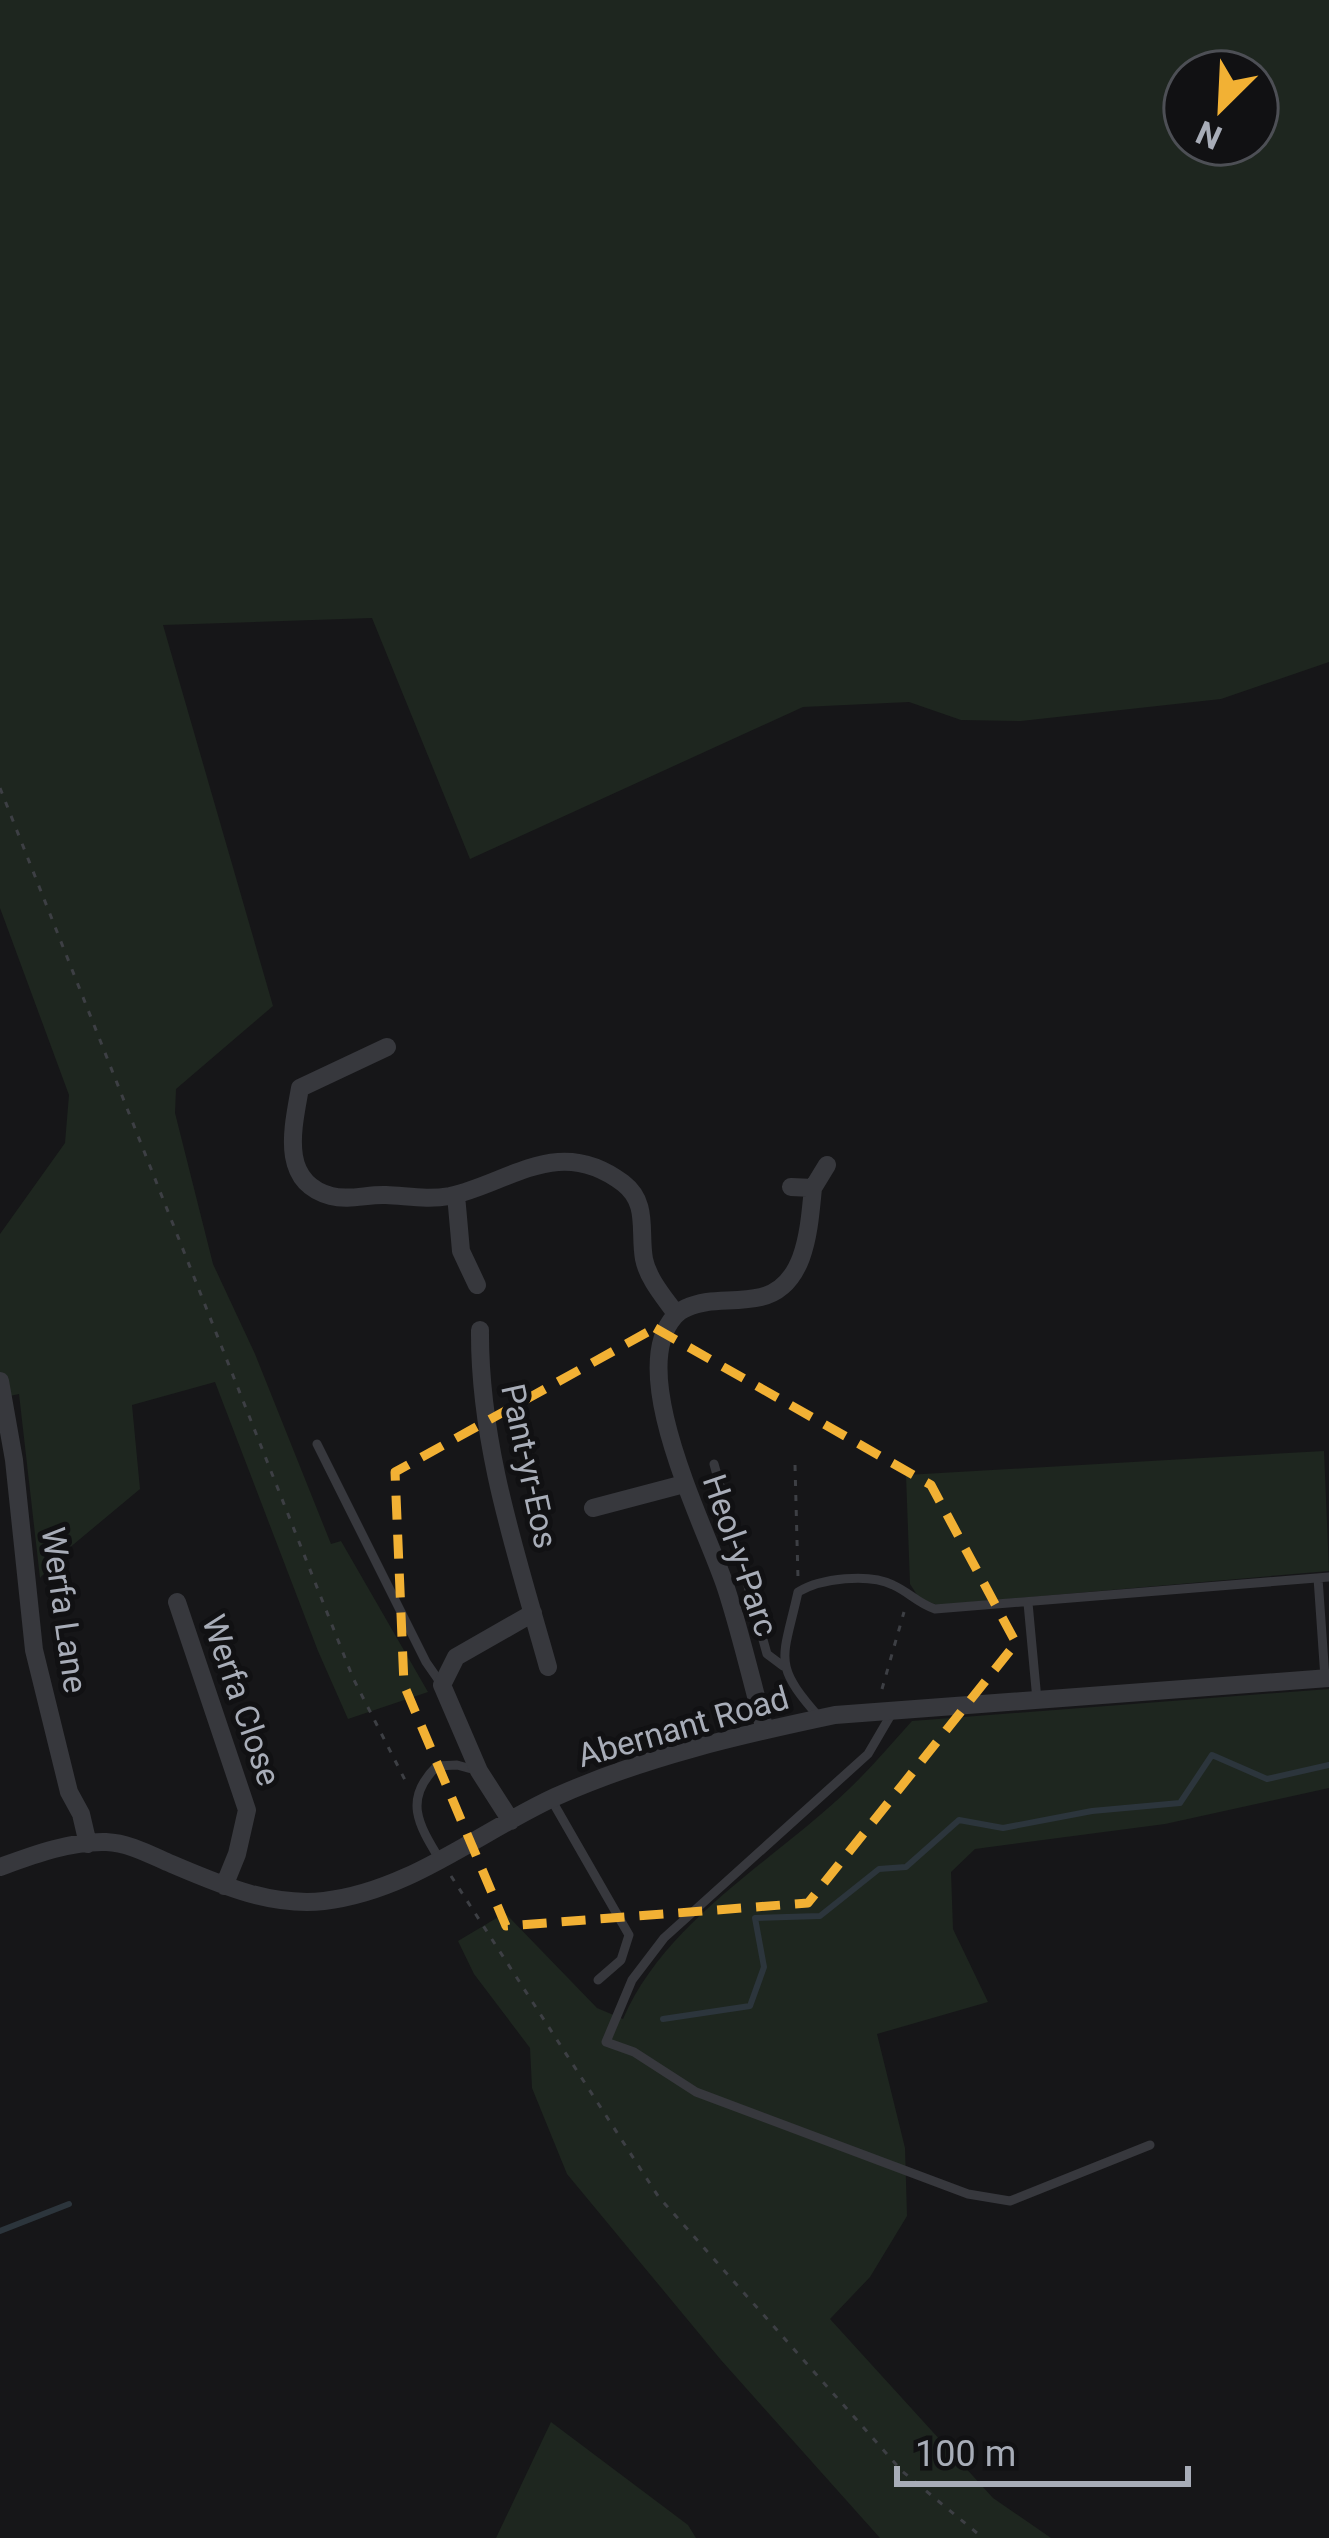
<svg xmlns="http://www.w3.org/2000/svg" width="1329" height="2538" font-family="Roboto,sans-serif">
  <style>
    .green { fill: #1e261f; fill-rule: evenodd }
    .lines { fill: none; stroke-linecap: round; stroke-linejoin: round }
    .stream { stroke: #2c353c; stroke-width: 6 }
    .path { stroke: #3d3f44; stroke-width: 3; stroke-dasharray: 6 9; stroke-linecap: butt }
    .service { stroke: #37383d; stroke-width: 9 }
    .minor { stroke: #37383d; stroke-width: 18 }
    .marked { fill: none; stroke: #f2b134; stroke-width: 9; stroke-dasharray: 24 15; stroke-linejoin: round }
    .labels { text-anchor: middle; stroke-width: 10; stroke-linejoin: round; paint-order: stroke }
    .street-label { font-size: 33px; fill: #a8adb8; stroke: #111113 }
  </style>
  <rect width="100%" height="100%" fill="#161618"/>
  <!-- green -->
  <path class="green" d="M0,0H1329V662L1221,699L1021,721L961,720L909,702L803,707L470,859L372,618L163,625L273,1006L176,1089L175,1113L213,1264L255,1354L331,1544L341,1541L428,1692L348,1719L318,1651L215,1382L132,1405L140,1489L62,1554L40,1578L19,1394L0,1398V1234L65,1143L69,1095L0,908ZM1185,72H1257V144H1185Z
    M1324,1451L1329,1571L937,1605L919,1598L910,1584L906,1475Z
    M1329,1689V1788L1165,1824L975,1849L951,1872L953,1929L988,2002L877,2034L905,2148L907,2216L870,2277L830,2319L993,2498L1051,2538H880L721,2360L567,2174L532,2088L530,2048L474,1974L458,1941L505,1913L597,2008L623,2019C666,1920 773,1862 849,1789C871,1768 891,1744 912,1721Z
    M551,2422L688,2525L696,2538H496Z"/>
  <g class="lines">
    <!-- stream -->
    <path class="stream" d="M663,2019L750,2006L764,1967L755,1918L820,1916L879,1869L906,1867L959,1820L1003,1828L1092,1811L1180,1803L1212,1755L1267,1779L1329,1765
      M0,2231L69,2204"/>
    <!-- path -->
    <path class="path" d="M0,788L353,1678L405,1780
      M795,1465L798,1578
      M882,1689L904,1612
      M451,1876L658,2196L902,2471L983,2538"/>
    <!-- service -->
    <path class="service" d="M317,1444L426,1662L442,1685
      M714,1464L767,1654L783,1666
      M1318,1578L1325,1678
      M1028,1603L1037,1700
      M892,1713L868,1754L664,1938L632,1980L606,2042L634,2052L696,2092L968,2194L1010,2201L1150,2145
      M820,1718C771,1663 783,1660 798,1592C821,1578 869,1573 893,1585C909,1592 917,1603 935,1609L1329,1577
      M551,1799L629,1935L621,1960L598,1980
      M440,1860C418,1824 403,1799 437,1766L457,1765L479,1771"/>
    <!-- minor -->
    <path class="minor" d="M387,1047L300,1088C293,1128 279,1182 331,1196C349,1201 368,1194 386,1195C408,1196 427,1200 450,1196C510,1183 558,1134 623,1183C649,1203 639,1231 644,1259C648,1279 664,1297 676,1314
      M791,1187L813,1188L827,1165
      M456,1195L461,1251L477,1285
      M480,1330C479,1445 517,1556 548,1667
      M0,1381L14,1460L34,1650L69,1792L81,1814L88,1844
      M593,1508L684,1484
      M177,1602L247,1810L237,1854L224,1886
      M765,1730C752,1683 741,1634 726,1588C706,1527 625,1373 674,1317C681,1308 695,1304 707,1302C724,1300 744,1301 761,1297C807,1286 809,1226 813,1188
      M511,1821L479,1771L442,1685L456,1657L533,1613
      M0,1867C33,1855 70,1841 106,1842C128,1843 147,1853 167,1862C217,1883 268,1907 324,1901C410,1891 479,1832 555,1797C644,1757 740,1735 835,1715L1329,1678"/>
  </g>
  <!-- marked area -->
  <path class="marked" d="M655,1328L931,1485L1016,1643L808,1903L506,1926L404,1685L395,1472Z"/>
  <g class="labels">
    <!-- street labels -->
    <g class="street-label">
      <text transform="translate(530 1466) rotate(78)" y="12">Pant-yr-Eos</text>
      <text transform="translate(741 1555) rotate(71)" y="12">Heol-y-Parc</text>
      <text transform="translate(65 1610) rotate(82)" y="12">Werfa Lane</text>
      <text transform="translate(242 1700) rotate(71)" y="12">Werfa Close</text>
      <text transform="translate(683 1726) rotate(-16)" y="12">Abernant Road</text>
    </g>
  </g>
  <!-- north arrow -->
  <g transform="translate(1221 108) rotate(204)"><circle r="57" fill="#111113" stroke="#4d4f55" stroke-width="3"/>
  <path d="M0-9L21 45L0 30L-21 45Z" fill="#f2b134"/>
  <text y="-18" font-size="33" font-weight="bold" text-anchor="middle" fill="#a8adb8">N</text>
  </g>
  <!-- scale -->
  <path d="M897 2466v18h291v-18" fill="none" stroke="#a8adb8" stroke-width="6"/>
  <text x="915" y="2466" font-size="36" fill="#a8adb8" stroke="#111113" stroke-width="9" paint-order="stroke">100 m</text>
</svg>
